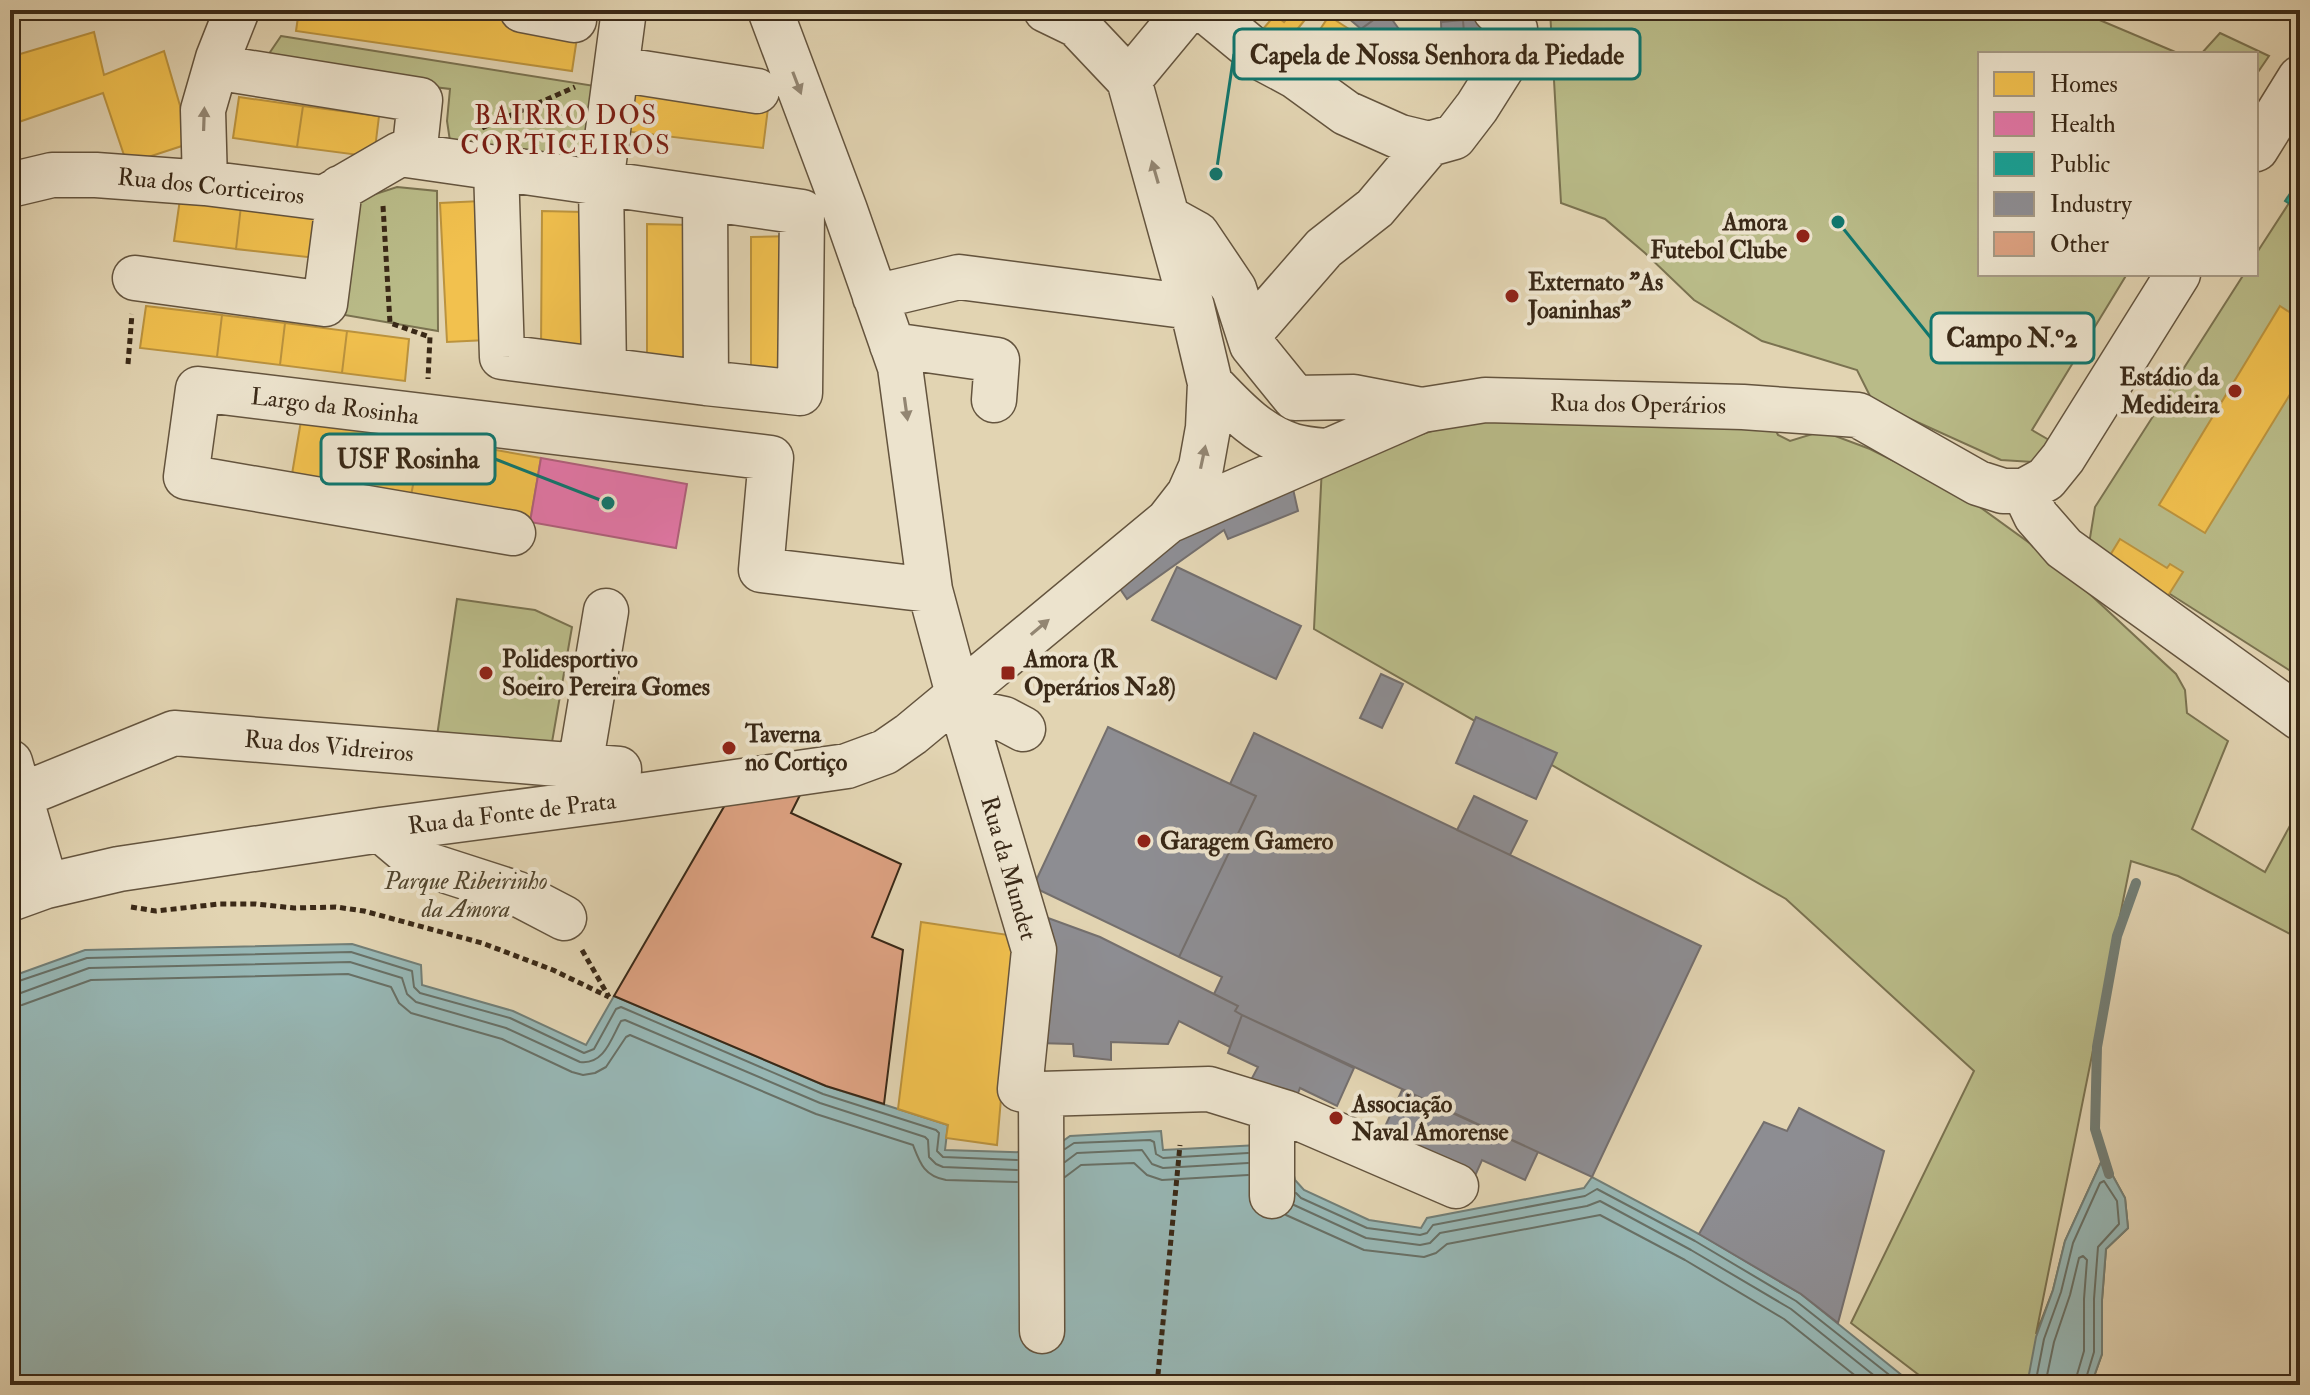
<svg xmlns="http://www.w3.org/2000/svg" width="2310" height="1395" font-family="'IM FELL Double Pica',serif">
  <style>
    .green { fill: #b9bb88; stroke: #7a7250; stroke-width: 2 }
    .water { fill: #97b7b5; stroke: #727e76; stroke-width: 2 }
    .homes { fill: #f2c14e; stroke: #bb933e; stroke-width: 2 }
    .health { fill: #e377a8; stroke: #b0607c; stroke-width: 2 }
    .public { fill: #17a398; stroke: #227e71; stroke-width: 2 }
    .industry { fill: #8d8d92; stroke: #746f6d; stroke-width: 2 }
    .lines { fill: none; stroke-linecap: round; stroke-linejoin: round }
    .shore { stroke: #687066; stroke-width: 2 }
    .stream { stroke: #727e76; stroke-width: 10 }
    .building { fill: #dca181; stroke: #3a2917; stroke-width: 2 }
    .minor-casing { stroke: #64543e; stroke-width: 47 }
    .path { stroke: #3a2917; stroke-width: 5; stroke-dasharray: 6 4; stroke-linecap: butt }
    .minor { stroke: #ece3cd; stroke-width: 44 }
    .oneway { fill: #938672 }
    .poi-dot { fill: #8f2418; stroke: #ece3cd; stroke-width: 3 }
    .labels { text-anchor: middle; stroke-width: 8; stroke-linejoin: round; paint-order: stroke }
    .street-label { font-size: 24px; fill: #3a2917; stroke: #ece3cd }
    .poi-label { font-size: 24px; font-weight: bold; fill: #3a2917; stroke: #ece3cd; text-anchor: start }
    .park-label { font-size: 24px; font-style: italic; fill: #53462e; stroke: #ece3cd }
    .neighbourhood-label { font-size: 26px; letter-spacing: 2px; fill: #7a1f14; stroke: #ece3cd }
    .leader { fill: none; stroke: #0f766e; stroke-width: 3 }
    .callout-dot { fill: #0f766e; stroke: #ece3cd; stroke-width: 3 }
    .callout { fill: #ece3cd; stroke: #0f766e; stroke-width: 3 }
    .callout-label { font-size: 26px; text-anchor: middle; font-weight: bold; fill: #3a2917 }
  </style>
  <rect width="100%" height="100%" fill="#e2d4b2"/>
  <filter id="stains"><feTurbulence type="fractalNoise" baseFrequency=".0025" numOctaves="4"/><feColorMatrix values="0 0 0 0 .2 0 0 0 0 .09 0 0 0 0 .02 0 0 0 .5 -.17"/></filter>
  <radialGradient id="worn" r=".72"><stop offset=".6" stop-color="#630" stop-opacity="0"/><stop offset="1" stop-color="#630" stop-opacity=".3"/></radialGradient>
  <!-- green -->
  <path class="green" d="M1550,10H2076L2180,54H1980V274H2127L2032,430L2056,444L2033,462L2001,460L1873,402L1857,370L1762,341L1694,300L1645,253L1605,219L1561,203Z
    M2220,33L2269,56L2256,75V54H2201Z
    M281,36L601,87L588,170L451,148L447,121L450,89L260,67Z
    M397,187L437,191L438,331L333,313L357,200Z
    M2289,203L2300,210V677L2170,594L2166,599L2089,544L2095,507L2244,274H2256V254Z
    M1768,415L1778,435L1790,441L1822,431L1870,449L1966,497L2053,560L2176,674L2185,690L2187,713L2228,741L2192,829L2265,872L2300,807V939L2178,876L2131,861L2036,1334L2053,1290L2065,1241L2103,1158L2125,1198L2128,1228L2106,1249L2102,1300V1354L2091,1385H2027V1381L2026,1385H1932L1851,1323L1974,1071L1786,899L1314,629L1322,466L1460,422Z
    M457,599L535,610L572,627L551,748L437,736Z"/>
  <!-- water -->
  <path class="water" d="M352,944L421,965L422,985L513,1011L586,1045L614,996L826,1086L948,1125L945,1150L1046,1153L1070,1136L1161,1131L1163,1150L1259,1145L1287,1147L1295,1180L1304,1190L1369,1220L1421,1228L1427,1218L1584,1188L1592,1177L1699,1234L1801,1294L1914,1385H10V977L85,950Z
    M2103,1158L2125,1198L2128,1228L2106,1249L2102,1300V1354L2091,1385H2027L2036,1337L2053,1290L2065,1241Z"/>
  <!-- homes -->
  <path class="homes" d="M299,10H436L578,31L572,71L296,31Z
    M1294,10H1302L1308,16L1287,42L1300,49L1290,63L1246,31L1254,21L1263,29L1275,15L1284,22Z
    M1329,16L1372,44L1364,58L1358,54L1349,68L1311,43Z
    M94,32L104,75L164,51L191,143L127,164L103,93L10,125V57Z
    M630,91L768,108L763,148L624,131Z
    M239,97L303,106L297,147L233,138Z
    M303,106L379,116L374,157L297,147Z
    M180,199L241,206L236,249L174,241Z
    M481,201L487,340L447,342L440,203Z
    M241,206L321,215L316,258L236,249Z
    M542,211L583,212L582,350H541Z
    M647,224L691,225V365L647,364Z
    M793,236V376H751V237Z
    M146,306L222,315L217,357L140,348Z
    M2280,306L2300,319V378L2205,533L2159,505Z
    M222,315L285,323L280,365L217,357Z
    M285,323L347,331L342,373L280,365Z
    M347,331L409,339L405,381L342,373Z
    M302,415L422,437L410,501L291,480Z
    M422,437L541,458L530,522L410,501Z
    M2120,539L2167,568L2170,564L2183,572L2166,599L2106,562Z
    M921,922L1015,936L997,1145L946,1138L948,1125L898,1109Z"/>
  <!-- health -->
  <path class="health" d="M541,458L687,484L676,548L530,522Z"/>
  <!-- public -->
  <path class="public" d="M2300,178V210L2285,201Z"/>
  <!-- industry -->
  <path class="industry" d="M1355,10H1385L1386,11L1361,29L1347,17Z
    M1386,11L1406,39L1384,57L1361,29Z
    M1463,20L1465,46L1442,48L1441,22Z
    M1463,20H1482L1483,46H1465Z
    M1291,480L1298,511L1228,539L1224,530L1127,599L1114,580L1200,518Z
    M1177,567L1301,626L1276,679L1152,620Z
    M1381,674L1403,684L1382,728L1360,718Z
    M1476,717L1557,753L1536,799L1456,763Z
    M1108,727L1256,796L1179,957L1033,887Z
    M1254,733L1701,946L1592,1177L1242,1015L1235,1011L1238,1006L1214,994L1222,977L1179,957L1256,796L1230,784Z
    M1474,796L1527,821L1510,855L1457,830Z
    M1048,918L1100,937L1238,1006L1235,1011L1242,1015L1230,1047L1179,1021L1168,1044L1111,1042V1060L1074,1056L1073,1044L1037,1043Z
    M1242,1015L1354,1068L1337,1106L1300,1088L1295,1101L1251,1080L1258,1067L1228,1053Z
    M1402,1090L1538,1152L1525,1180L1482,1160L1475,1176L1382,1133Z
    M1799,1108L1884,1151L1838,1323L1801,1294L1699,1234L1764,1122L1787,1131Z"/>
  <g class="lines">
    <!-- shore -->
    <path class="shore" d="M10,984L87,958L351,952L412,971L414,987L420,993L510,1018L584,1053L594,1049L616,1009L621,1007L823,1094L936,1130L939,1133L937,1151L943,1157L1017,1160
      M10,994H18L89,968L350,962L402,978L407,994L416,1002L506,1028L580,1062C604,1065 611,1039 621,1021L625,1020L820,1103L925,1137L928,1140L929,1157L936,1164L943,1167L1017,1170
      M10,1006L22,1005L91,980L348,974L391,987L399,1003L411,1013L502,1039L572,1072L583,1075L595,1073L606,1067L626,1037L630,1035L816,1114L913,1145C920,1163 924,1176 946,1180L1017,1182
      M1065,1149L1074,1143L1150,1140L1154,1142L1156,1154L1163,1158L1248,1153
      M1065,1162L1077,1153L1142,1150L1152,1164L1163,1168L1248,1163
      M1065,1177L1081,1165L1134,1163L1147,1175L1162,1180L1248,1175
      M1296,1193L1301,1198L1367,1228L1420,1235L1427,1233L1433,1225L1585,1196L1597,1189L1695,1241L1796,1301L1902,1385
      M1294,1205L1366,1238L1420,1245L1430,1243L1440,1233L1587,1206L1600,1201L1691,1250L1791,1309L1886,1385
      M1286,1215L1364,1250L1424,1257L1436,1253L1447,1244L1600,1215L1685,1260L1784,1319L1867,1385
      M2035,1385L2044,1339L2061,1292L2073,1243L2100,1183L2104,1181L2117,1201L2119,1224L2098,1247L2094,1299V1352L2084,1385
      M2045,1385L2054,1342L2070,1295L2079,1258L2083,1256L2087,1260L2084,1299V1351L2074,1385"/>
    <!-- stream -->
    <path class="stream" d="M2109,1174L2095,1129L2097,1047L2117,936L2136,883"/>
  </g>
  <!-- building -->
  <path class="building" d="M801,793L791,813L901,864L872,937L903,950L884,1104L826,1086L614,996L725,805Z"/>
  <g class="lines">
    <defs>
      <path id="minor" d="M522,10L574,20
        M770,10L845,210L900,367L930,590L958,694L1034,950L1020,1089L1041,1094L1209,1089L1287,1113L1456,1186
        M1046,10L1077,25L1129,80L1192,307L1210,383L1208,428L1201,467L1189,494L1168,521
        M1205,10L1267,61L1295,76L1346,113L1400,137L1429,144L1454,137L1477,107L1506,61L1515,29L1495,10
        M218,58L233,70L420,100L414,156
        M617,69L757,91
        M1129,80L1187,10
        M2256,149L2300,78
        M496,168L502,357L706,383L705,198
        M205,183L203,110L218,58L237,10
        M10,185L52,175H96L205,183L324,198L400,154L802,212L800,393L706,383
        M1168,218L1197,234L1234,289L1252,345L1295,398L1354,397L1422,410
        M135,278L325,304L340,188
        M875,297L959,277L1192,307
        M1249,334L1324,248L1375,208L1429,144
        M892,345L997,360L994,400
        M604,370L601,183L624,10
        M1210,383C1234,408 1258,435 1293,446C1303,449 1314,450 1325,451
        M2024,491L2036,516L2064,548L2300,718
        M513,533L186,477L198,389L771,458L761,570L930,590
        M962,710L1004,719L1023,729
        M10,762L46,886
        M580,766L606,611
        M10,800L174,733L619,769L617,799
        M381,830L419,862L518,894L564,918
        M10,899L46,886L119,869L381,830L617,799L847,766L885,752L911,734L1168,521L1422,410L1485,400L1743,407L1858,415L1978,483L2003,491H2024L2046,479L2063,458L2178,274
        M1041,1094L1042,1331
        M1272,1109V1196"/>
    </defs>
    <!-- minor casing -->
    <use href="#minor" class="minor-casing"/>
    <!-- path -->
    <path class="path" d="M482,128L575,87
      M383,206L390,323L430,337L428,379
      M128,364L132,314
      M131,907L156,911L219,904H256L294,908L336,907L364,911L482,943L553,970L609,997
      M582,950L609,997
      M1157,1385L1180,1145"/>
    <!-- minor -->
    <use href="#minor" class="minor"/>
  </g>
  <!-- one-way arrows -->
  <defs><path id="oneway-solid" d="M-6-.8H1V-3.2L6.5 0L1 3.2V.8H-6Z" transform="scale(2)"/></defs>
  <g class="oneway">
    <use href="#oneway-solid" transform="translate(797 83) rotate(69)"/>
    <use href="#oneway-solid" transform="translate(204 119) rotate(-88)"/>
    <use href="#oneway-solid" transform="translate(1155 172) rotate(-106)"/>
    <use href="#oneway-solid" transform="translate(906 409) rotate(82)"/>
    <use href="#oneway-solid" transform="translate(1203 457) rotate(-78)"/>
    <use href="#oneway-solid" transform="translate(1040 627) rotate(-40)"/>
  </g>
  <!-- markers -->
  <g class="poi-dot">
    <circle cx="1803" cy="236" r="8"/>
    <circle cx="1512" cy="296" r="8"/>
    <circle cx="2235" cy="391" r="8"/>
    <circle cx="486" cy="673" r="8"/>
    <rect x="1000" y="665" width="16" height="16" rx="4"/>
    <circle cx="729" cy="748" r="8"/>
    <circle cx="1144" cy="841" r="8"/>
    <circle cx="1336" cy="1118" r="8"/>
  </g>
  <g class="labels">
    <!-- street labels -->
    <g class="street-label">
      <text transform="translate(211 186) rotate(6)" y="8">Rua dos Corticeiros</text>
      <text transform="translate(1638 404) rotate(1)" y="8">Rua dos Operários</text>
      <text transform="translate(335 406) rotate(7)" y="8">Largo da Rosinha</text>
      <text transform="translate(329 746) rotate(5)" y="8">Rua dos Vidreiros</text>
      <text transform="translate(512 813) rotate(-7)" y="8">Rua da Fonte de Prata</text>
      <text transform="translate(1009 868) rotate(74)" y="8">Rua da Mundet</text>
    </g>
    <!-- poi labels -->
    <g class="poi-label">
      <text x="1787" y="230" text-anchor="end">Amora<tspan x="1787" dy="28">Futebol Clube</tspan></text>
      <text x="1528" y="290">Externato "As<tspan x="1528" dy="28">Joaninhas"</tspan></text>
      <text x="2219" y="385" text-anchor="end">Estádio da<tspan x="2219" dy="28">Medideira</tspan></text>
      <text x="502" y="667">Polidesportivo<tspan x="502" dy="28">Soeiro Pereira Gomes</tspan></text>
      <text x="1024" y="667">Amora (R<tspan x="1024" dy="28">Operários N28)</tspan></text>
      <text x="745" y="742">Taverna<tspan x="745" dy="28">no Cortiço</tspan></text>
      <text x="1160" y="849">Garagem Gamero</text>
      <text x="1352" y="1112">Associação<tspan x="1352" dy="28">Naval Amorense</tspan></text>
    </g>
    <!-- park labels -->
    <g class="park-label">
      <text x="466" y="889">Parque Ribeirinho<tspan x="466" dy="28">da Amora</tspan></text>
    </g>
    <!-- neighbourhood labels -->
    <g class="neighbourhood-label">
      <text x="566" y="124">BAIRRO DOS<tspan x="566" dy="30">CORTICEIROS</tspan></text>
    </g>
  </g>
  <!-- callouts -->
  <path class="leader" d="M1216 174L1234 54M1838 222L1931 338M608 503L495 459"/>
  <g class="callout-dot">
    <circle cx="1216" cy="174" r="8"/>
    <circle cx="1838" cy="222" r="8"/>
    <circle cx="608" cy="503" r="8"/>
  </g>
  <g class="callout">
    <rect x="1234" y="29" width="406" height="50" rx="8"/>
    <rect x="1931" y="313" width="163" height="50" rx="8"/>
    <rect x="321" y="434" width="174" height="50" rx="8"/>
  </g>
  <g class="callout-label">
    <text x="1437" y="64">Capela de Nossa Senhora da Piedade</text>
    <text x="2012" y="347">Campo N.º2</text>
    <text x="408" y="468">USF Rosinha</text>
  </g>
  <!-- margin -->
  <rect width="2310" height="1395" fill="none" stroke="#e2d4b2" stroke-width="40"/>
  <rect x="12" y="12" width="2286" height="1371" fill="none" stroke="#3a2917" stroke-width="4"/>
  <rect x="20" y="20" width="2270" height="1355" fill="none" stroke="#3a2917" stroke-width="2"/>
  <!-- legend -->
  <rect x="1978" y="52" width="280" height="224" fill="#ece3cd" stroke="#a59984" stroke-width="2"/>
  <rect x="1994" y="72" width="40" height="24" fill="#f2c14e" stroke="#a59984" stroke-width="2"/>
  <text x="2050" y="92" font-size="24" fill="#3a2917">Homes</text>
  <rect x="1994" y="112" width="40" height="24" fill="#e377a8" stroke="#a59984" stroke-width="2"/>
  <text x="2050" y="132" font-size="24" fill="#3a2917">Health</text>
  <rect x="1994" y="152" width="40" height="24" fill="#17a398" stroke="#a59984" stroke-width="2"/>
  <text x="2050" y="172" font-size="24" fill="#3a2917">Public</text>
  <rect x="1994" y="192" width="40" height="24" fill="#8d8d92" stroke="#a59984" stroke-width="2"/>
  <text x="2050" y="212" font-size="24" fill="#3a2917">Industry</text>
  <rect x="1994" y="232" width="40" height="24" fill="#dca181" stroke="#a59984" stroke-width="2"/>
  <text x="2050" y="252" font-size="24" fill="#3a2917">Other</text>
  <rect width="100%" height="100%" filter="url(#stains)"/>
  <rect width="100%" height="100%" fill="url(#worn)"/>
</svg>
